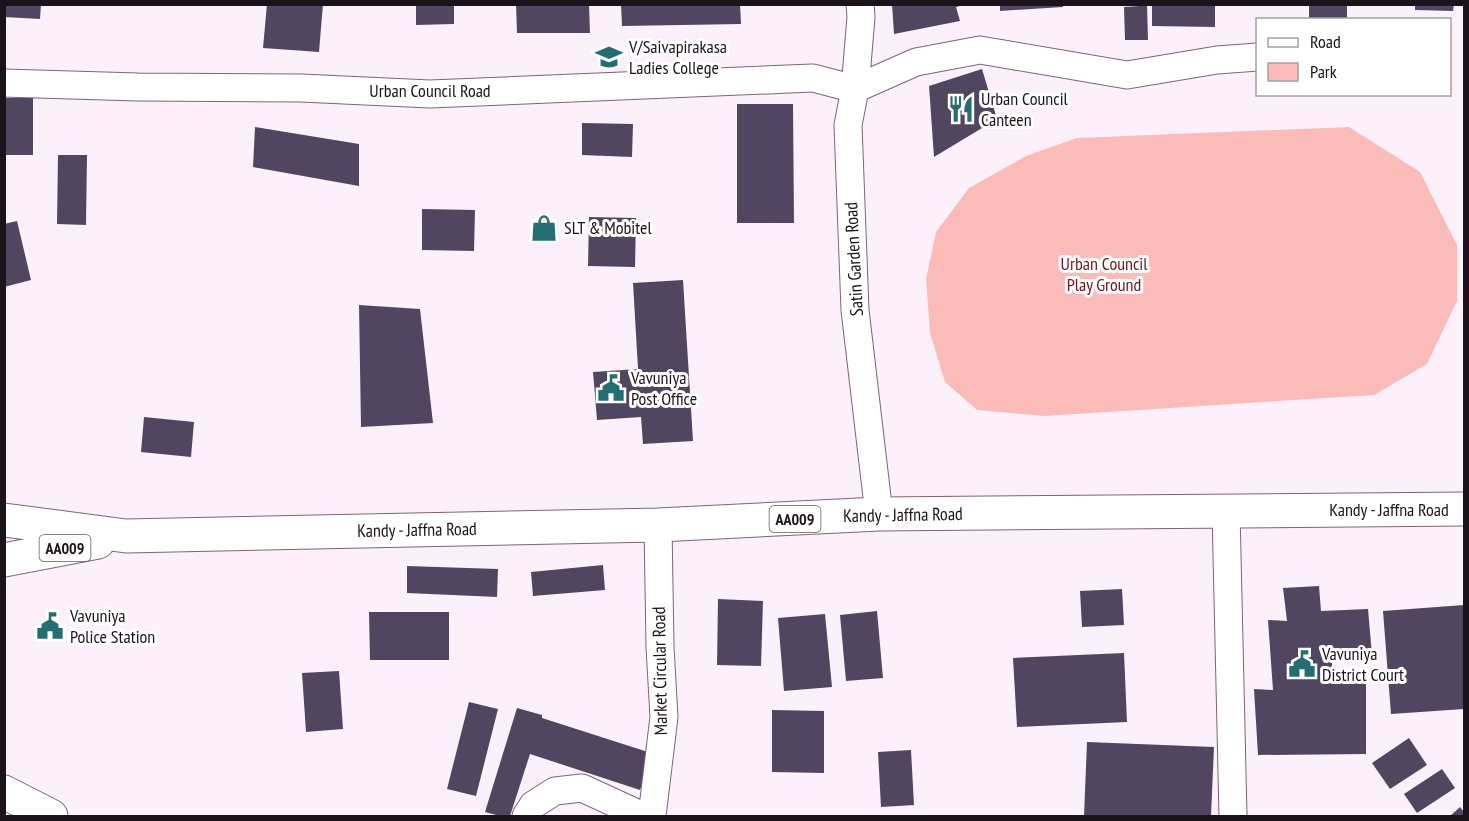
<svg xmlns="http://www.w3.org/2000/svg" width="1469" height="821" font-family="'PT Sans Narrow',sans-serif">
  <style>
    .green { fill: #fbbcb9 }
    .building { fill: #50465f }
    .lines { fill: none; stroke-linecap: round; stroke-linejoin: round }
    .minor-casing { stroke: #7c6479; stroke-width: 29 }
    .secondary-casing { stroke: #7c6479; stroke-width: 35 }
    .trunk-casing { stroke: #7c6479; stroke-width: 35 }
    .minor { stroke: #fff; stroke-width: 27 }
    .secondary { stroke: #fff; stroke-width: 33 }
    .trunk { stroke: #fff; stroke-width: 33 }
    .labels { text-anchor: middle; stroke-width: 6; stroke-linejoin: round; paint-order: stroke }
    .shield { fill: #fff; stroke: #5f595f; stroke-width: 1.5 }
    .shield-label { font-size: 16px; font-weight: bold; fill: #1b121a }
    .poi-label { font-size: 18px; fill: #1b121a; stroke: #fff; text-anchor: start }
    .street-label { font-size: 18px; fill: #1b121a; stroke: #fff }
    .park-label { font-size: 18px; fill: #6f151d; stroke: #fff }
  </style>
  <rect width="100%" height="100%" fill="#fcf1fb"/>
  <!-- green -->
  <path class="green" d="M1349,127L1420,172L1457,245V301L1427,364L1374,395L1044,416L977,410L945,382L930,333L926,279L936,232L969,188L1026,156L1077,138Z"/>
  <!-- building -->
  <path class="building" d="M4,4H41L40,19L4,17Z
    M267,4H323L319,52L263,48Z
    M416,4H454V24L416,25Z
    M516,4H589L590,33H517Z
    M621,4H740L741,24L622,26Z
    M892,4H963V5L956,7L960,21L894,34Z
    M1000,4H1063V7L1000,11Z
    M1140,4H1147L1148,40H1125L1124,7L1140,6Z
    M1152,4H1215V27L1152,26Z
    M1309,4H1347V20H1309Z
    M1415,4H1454L1453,11L1415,10Z
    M982,69L997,119L934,157L929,86Z
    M4,98H33V155H4Z
    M737,104H793L794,223H737Z
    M582,123L633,124L632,157L582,155Z
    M255,127L359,144V186L253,167Z
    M58,155H87L86,225L57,224Z
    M422,209L475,210L474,251L422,250Z
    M589,217L636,218L635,267L588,266Z
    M17,221L31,280L4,287V224Z
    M683,280L693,441L643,444L641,417L597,420L593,372L638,369L633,283Z
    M359,305L420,309L433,423L361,427Z
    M144,417L194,422L191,457L141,452Z
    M603,565L605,590L533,596L531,572Z
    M407,566L498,569L497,597L407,593Z
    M1319,586L1321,611L1368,609L1372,655H1332V674H1366V754L1258,755L1254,689L1273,690L1268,620L1287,621L1283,588Z
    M1122,589L1124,625L1082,627L1080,591Z
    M718,599L763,601L761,666L717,665Z
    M1464,605V709L1391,714L1383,611Z
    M877,611L883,678L846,681L840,615Z
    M369,612H449V660H370Z
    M825,614L832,687L784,691L778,618Z
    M1124,653L1127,722L1017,727L1013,658Z
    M339,671L343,729L306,732L302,673Z
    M469,702L498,709L476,796L447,789Z
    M517,708L542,715V718L651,753L640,790L530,754L510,816H500L485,812Z
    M772,710L824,711V773L772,772Z
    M1409,738L1427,765L1390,789L1372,763Z
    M1087,742L1214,747L1211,816H1084Z
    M911,750L914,805L881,807L878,752Z
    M1442,769L1455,788L1417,813L1404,794Z
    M1460,807L1464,812V816H1450Z"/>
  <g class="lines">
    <defs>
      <path id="minor" d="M860,4L861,17L855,89L848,125L855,310L879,514
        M4,83L138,87L301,88L430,94L813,78L855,89L916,62L980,50L1127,75L1217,60L1258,57
        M1226,511L1233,816
        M526,816L533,805L555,791L582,788L643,816
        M652,816L664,717L660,647L658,525"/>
      <path id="secondary" d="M4,792L51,816"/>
      <path id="trunk" d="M4,520L126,536L658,525L879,514L1464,509
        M4,560L98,542"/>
    </defs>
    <!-- minor casing -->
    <use href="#minor" class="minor-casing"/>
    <!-- secondary casing -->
    <use href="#secondary" class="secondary-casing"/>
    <!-- trunk casing -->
    <use href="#trunk" class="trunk-casing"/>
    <!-- minor -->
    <use href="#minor" class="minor"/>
    <!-- secondary -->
    <use href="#secondary" class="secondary"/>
    <!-- trunk -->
    <use href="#trunk" class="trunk"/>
  </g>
  <!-- icons -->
  <defs>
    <symbol id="school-bare" viewBox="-9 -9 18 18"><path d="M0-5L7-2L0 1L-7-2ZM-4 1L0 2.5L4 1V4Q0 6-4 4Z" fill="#236e72" stroke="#fff" stroke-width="2.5" paint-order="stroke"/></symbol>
    <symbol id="restaurant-bare" viewBox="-9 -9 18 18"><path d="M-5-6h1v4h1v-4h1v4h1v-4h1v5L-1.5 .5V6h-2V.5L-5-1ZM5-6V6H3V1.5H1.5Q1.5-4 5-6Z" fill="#236e72" stroke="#fff" stroke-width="2.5" paint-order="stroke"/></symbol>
    <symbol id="shop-bare" viewBox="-9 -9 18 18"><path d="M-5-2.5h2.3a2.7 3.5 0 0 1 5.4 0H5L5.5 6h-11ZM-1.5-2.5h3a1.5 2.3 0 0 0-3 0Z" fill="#236e72" stroke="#fff" stroke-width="2.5" paint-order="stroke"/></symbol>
    <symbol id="civic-bare" viewBox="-9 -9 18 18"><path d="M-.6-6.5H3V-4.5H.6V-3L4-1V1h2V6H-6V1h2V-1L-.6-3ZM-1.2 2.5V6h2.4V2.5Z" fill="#236e72" stroke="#fff" stroke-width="2.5" paint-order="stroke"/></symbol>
  </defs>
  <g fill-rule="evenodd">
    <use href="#school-bare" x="590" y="38" width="38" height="38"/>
    <use href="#restaurant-bare" x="942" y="90" width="38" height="38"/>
    <use href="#shop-bare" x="525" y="209" width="38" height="38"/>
    <use href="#civic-bare" x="592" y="369" width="38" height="38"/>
    <use href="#civic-bare" x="31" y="607" width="38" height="38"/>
    <use href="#civic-bare" x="1283" y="645" width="38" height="38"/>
  </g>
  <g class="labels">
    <!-- shield labels -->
    <g class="shield">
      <rect x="769.5" y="506" width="51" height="26" rx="4.5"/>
      <rect x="39.5" y="535" width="51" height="26" rx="4.5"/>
    </g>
    <g class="shield-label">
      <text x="795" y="525">AA009</text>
      <text x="65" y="554">AA009</text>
    </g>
    <!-- poi labels -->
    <g class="poi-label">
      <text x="629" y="53">V/Saivapirakasa<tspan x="629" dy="21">Ladies College</tspan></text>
      <text x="981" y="105">Urban Council<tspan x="981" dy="21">Canteen</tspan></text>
      <text x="564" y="234">SLT &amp; Mobitel</text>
      <text x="631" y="384">Vavuniya<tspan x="631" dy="21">Post Office</tspan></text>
      <text x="70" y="622">Vavuniya<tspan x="70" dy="21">Police Station</tspan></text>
      <text x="1322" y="660">Vavuniya<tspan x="1322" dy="21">District Court</tspan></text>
    </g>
    <!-- street labels -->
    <g class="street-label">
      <text x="430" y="97">Urban Council Road</text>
      <text transform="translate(854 259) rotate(-93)" y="6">Satin Garden Road</text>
      <text x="1389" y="516">Kandy - Jaffna Road</text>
      <text transform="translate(903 515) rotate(-1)" y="6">Kandy - Jaffna Road</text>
      <text transform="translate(417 530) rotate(-1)" y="6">Kandy - Jaffna Road</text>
      <text transform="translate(660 671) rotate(-91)" y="6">Market Circular Road</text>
    </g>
    <!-- park labels -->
    <g class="park-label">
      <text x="1104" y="270">Urban Council<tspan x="1104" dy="21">Play Ground</tspan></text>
    </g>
  </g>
  <!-- border -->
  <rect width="1469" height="821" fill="none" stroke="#1b121a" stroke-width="12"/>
  <!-- legend -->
  <rect x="1256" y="18" width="195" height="78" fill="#ffffff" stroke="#a4a0a3" stroke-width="1.5"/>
  <rect x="1268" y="38" width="30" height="9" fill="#ffffff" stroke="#a4a0a3" stroke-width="1.5"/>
  <text x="1310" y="48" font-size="18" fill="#1b121a">Road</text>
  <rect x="1268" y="63" width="30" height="18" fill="#fbbcb9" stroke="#a4a0a3" stroke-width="1.5"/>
  <text x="1310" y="78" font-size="18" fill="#1b121a">Park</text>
</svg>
